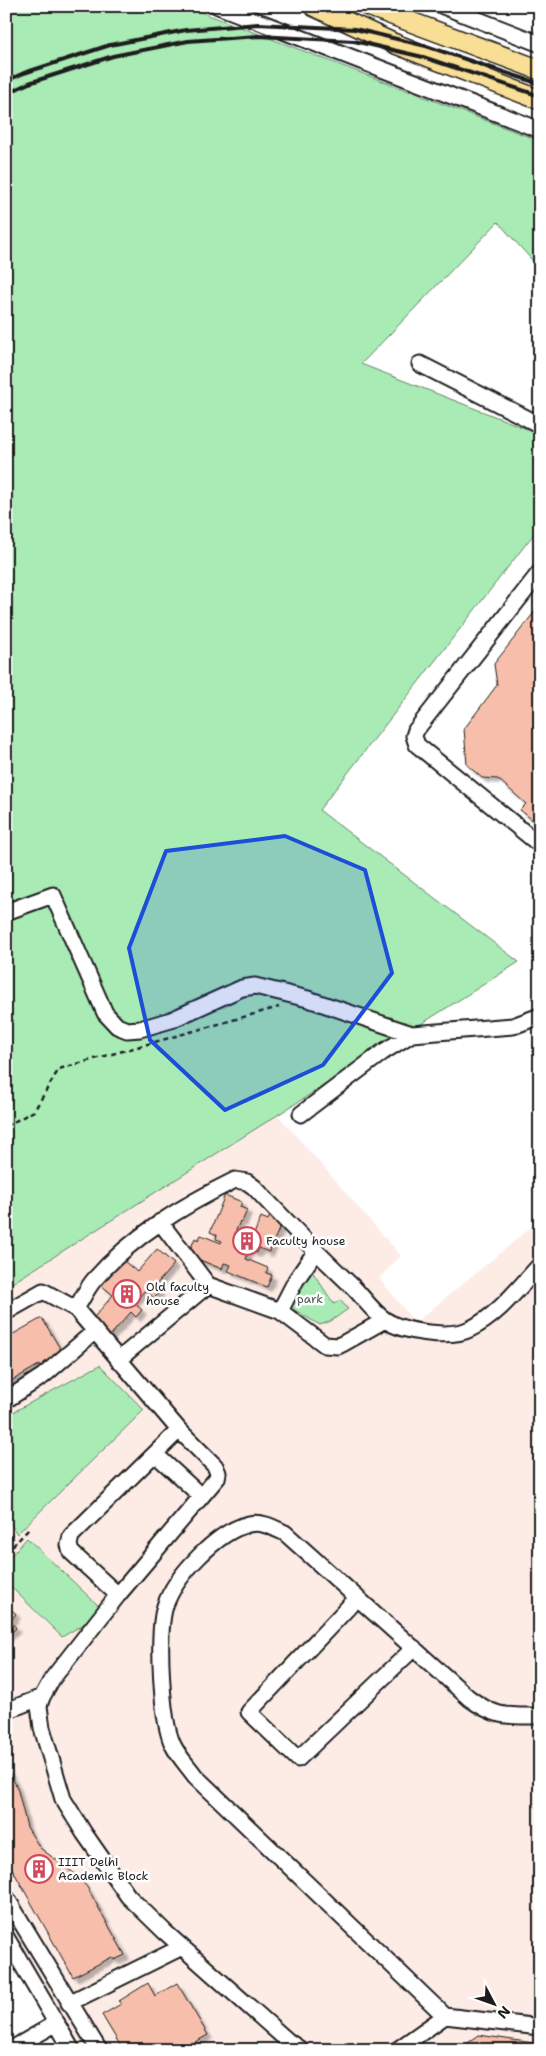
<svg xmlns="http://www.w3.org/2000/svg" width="546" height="2056" font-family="'Shantell Sans',sans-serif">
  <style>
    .built { fill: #fdece6 }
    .green { fill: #a9ebb5; stroke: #628468 }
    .building { fill: #f7bfab; stroke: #1c1c1c; filter: url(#shadow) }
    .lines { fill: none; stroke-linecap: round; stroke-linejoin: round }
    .minor-casing { stroke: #1c1c1c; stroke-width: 19 }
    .major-casing { stroke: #1c1c1c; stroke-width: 22 }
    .path { stroke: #1c1c1c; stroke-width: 2.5; stroke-dasharray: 5 4; stroke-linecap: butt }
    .minor { stroke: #fff; stroke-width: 15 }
    .major { stroke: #f9df96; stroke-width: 19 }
    .rail { stroke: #1c1c1c; stroke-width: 4 }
    .marked { fill: #1d4ed8; fill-opacity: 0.2; stroke: #1d4ed8; stroke-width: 4; stroke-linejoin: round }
    .labels { text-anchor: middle; stroke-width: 5; stroke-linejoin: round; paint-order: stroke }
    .poi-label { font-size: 12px; fill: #1c1c1c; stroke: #fff; text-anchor: start }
    .park-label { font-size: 12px; fill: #465a4a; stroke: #fff }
  </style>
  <defs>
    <filter id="shadow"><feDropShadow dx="4.5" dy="4.5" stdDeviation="1" flood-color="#0004"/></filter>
  </defs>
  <rect width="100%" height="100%" fill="#fff"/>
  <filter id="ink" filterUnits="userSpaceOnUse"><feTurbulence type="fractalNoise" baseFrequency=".02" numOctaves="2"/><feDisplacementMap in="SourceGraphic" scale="10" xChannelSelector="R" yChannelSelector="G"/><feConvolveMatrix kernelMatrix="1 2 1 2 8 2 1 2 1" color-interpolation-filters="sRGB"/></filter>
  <g filter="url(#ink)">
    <!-- built -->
    <path class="built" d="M278,1115L401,1256L379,1278L415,1323L540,1220V2050H82L6,1922V1286Z"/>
    <!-- green -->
    <path class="green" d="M6,6H185L540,141V269L498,222L361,364L540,434V526L319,810L519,962L6,1287Z
      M310,1268L334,1304L340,1300L348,1309L331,1321L320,1325L286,1305Z
      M100,1365L144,1410L17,1534L6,1517V1416Z
      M27,1538L102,1609L94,1618L62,1637L6,1582V1561Z"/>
    <!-- building -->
    <path class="building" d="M536,610H540V826L520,810L526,804L498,779L482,778L467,765L464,729L497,685L494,664Z
      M225,1195L242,1202L240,1207L247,1210L242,1222L240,1221L235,1233L238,1234L236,1239L239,1240L243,1230L254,1234L261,1217L268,1220L270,1215L273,1216L272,1218L282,1222L269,1252L259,1248L257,1253L249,1250L246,1259L268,1268L266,1273L272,1275L267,1287L228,1271L231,1265L224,1263L222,1269L188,1255L195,1238L198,1240L201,1235L221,1243L222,1241L216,1239L217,1235L210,1232Z
      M157,1249L174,1264L154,1287L160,1292L154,1298L145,1290L134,1303L142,1310L136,1317L131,1312L108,1338L90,1322L113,1295L101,1285L123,1260L137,1272Z
      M42,1318L65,1357L42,1370L39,1365L6,1384V1338Z
      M10,1608L16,1614L10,1621L16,1628L6,1637V1611Z
      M6,1766L17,1787L27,1827L40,1848L75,1874L87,1887L125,1955L114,1960L112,1957L73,1977L6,1858Z
      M148,1983L155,1996L177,1983L208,2035L186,2047L188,2050H123L102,2015L121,2004L119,2001Z
      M479,2035L540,2044V2050H458Z"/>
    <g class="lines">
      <defs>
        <path id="minor" d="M218,6L540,130
          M443,6L540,44
          M420,364L540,425
          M540,572L416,730L414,736L417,745L540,845
          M6,912L53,895L105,1013L117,1026L127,1030L140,1029L171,1020L242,988L255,986L308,999L412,1034L513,1026L540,1016
          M301,1114L383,1052L412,1034
          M160,1222L208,1285
          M76,1309L179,1430L215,1466L218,1473L217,1478L118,1595L52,1679L42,1697L39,1706L42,1728L63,1799L84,1833L128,1896L165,1932L289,2042L301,2050
          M280,1311L296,1280L316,1251
          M6,1312L43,1291L76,1309C82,1299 87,1288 94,1280C132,1236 184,1205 235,1180L247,1182L254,1187C286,1221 319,1255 353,1287C363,1297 373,1312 385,1320C403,1332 450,1339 470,1329C498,1316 519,1287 540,1265
          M118,1360L208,1285L280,1311L325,1345L338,1346L344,1343L385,1320
          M6,1400L43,1376L95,1331
          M155,1454L201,1496
          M118,1595L71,1552L69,1545L71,1536L179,1430
          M357,1598L249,1712L298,1759L414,1648
          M6,1711L42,1697
          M540,1716C507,1716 496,1718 469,1698L285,1533C274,1528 262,1521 249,1524C218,1531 175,1576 165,1606C157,1632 161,1721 173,1745C178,1756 188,1766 195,1776L445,2016L540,2027
          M6,1897L99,2050
          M6,1937L72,2050
          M69,2003L182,1947
          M10,2050L57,2023
          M397,2050L445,2016"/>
        <path id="major" d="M313,6L393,43L540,100
          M368,6L540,70"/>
      </defs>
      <!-- minor casing -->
      <use href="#minor" class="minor-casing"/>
      <!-- major casing -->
      <use href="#major" class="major-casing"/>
      <!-- path -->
      <path class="path" d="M6,1126L34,1111L59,1069L279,1007
        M6,1527L16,1543
        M6,1553L29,1529"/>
      <!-- minor -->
      <use href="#minor" class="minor"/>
      <!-- major -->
      <use href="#major" class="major"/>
      <!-- rail -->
      <path class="rail" d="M6,81L24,73L110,45L186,30L258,24L355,29L426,46L540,84
        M6,94L29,83L113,56L188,41L258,36L354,41L423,57L540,96"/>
    </g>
  </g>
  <!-- marked area -->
  <path class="marked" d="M285,836L365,870L392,973L323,1065L225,1110L150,1040L129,948L166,851Z"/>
  <!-- icons -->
  <defs>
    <symbol id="building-ring" viewBox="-11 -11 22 22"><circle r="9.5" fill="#fff" stroke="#d1495b" stroke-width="1.5"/><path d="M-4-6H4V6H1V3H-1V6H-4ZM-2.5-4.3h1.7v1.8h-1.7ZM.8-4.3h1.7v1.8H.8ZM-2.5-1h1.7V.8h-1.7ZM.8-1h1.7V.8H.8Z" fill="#d1495b"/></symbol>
  </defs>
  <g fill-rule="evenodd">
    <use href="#building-ring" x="231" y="1225" width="32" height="32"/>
    <use href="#building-ring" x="111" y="1278" width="32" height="32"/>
    <use href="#building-ring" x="23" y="1853" width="32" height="32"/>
  </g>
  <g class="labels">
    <!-- poi labels -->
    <g class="poi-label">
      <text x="266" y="1245">Faculty house</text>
      <text x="146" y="1291">Old faculty<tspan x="146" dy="14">house</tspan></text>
      <text x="58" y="1866">IIIT Delhi<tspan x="58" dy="14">Academic Block</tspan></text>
    </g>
    <!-- park labels -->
    <g class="park-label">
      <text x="310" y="1303">park</text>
    </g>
  </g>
  <!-- margin -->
  <rect width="546" height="2056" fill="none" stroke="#fff" stroke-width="25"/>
  <rect x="12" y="12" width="521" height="2031" fill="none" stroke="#1c1c1c" stroke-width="2" filter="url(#ink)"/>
  <!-- north arrow -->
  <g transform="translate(494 2004) rotate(131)" stroke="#ffffff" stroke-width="4" paint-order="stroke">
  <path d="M0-4L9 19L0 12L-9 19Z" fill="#1c1c1c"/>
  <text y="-8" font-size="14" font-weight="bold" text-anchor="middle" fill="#1c1c1c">N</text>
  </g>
</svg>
